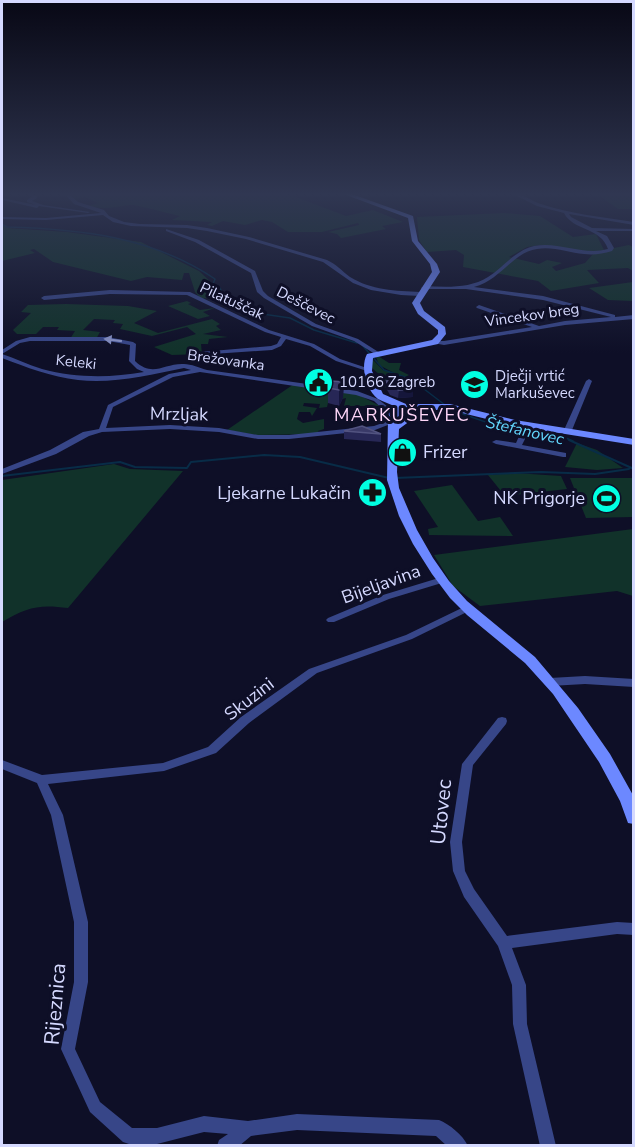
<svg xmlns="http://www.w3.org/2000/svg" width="635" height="1147" font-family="'Nunito Sans',sans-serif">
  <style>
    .green { fill: #11322a; fill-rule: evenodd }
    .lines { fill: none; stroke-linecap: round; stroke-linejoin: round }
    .stream-far1 { stroke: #082c47; stroke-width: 1.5 }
    .stream { stroke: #082c47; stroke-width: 2 }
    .street { fill: #374688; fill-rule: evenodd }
    .secondary { fill: #6c88ff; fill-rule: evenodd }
    .wall { fill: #272756 }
    .shaded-wall { fill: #15163b }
    .building { fill: #3a3a68; stroke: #525380; stroke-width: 1.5 }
    .oneway { fill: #8690c4 }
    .labels { text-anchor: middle; stroke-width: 6; stroke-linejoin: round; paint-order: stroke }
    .far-street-label { font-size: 15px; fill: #d5d9ff; stroke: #0e0f27 }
    .far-poi-label { font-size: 15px; fill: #d5d9ff; stroke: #0e0f27; text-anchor: start }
    .far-water-label { font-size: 16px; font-style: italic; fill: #63d8ff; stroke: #0e0f27 }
    .street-label { font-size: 18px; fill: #d5d9ff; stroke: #0e0f27 }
    .far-quarter-label { font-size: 18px; letter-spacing: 1.5px; fill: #ffd7f9; stroke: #0e0f27 }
    .poi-label { font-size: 18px; fill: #d5d9ff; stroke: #0e0f27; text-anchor: end }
    .near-street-label { font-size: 21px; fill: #d5d9ff; stroke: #0e0f27 }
  </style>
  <rect width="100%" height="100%" fill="#0e0f27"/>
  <!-- green -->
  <path class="green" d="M69,193H252L291,195L346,216L373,210L403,222L382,226L386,229L341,238L337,234L328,232L359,225L358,223L322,232H288L272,222L262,220L245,225L223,221L212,226L207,225L212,222L172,220L180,216C170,214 136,204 130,205C115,207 103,210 88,206L98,203L85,197L73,199Z
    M596,193H633V209H618Z
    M504,213L540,216L573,237L596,234L604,250L629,245L633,247V271L628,268L587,270L599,283L551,291L538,281L463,267L464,255L456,250L427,252L419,240L417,217ZM541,245L593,254L585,263L556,271L552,267L562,263L547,260L539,264L509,257L527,247Z
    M2,224L7,228L67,232L141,242L199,271L225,295L201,299L195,292L189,273H184L182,280L147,277L131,281L53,262L34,249L30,250L35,253L2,261Z
    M633,282V301L608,300L589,288Z
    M187,301L191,303L188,304L200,310L215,308L203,312L210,316L198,319L168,306Z
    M66,304L128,306L157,311L134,323L158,333L212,319L220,324L216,326L221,330L203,334L228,337L209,339L208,344H201L202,354L172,355L154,347L196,334L187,327L152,336L120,329L123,324L113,323L115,320L94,319L83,330L100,332L96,339H70L75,331L57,330L59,327H43L36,334H17L13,330L31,313L21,312L28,305Z
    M378,356L389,363H401L399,370L409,375L397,381L396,387L383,388L379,380L382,377L372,368V359L383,370L396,374L379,365L376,357Z
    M294,384L359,395L380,406H344L346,398L328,403L327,407L319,408L320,404L304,403L303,406L317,408L312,416L310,412H299L297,419L303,423L324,419V429L318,431L320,434L256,435L227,430Z
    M577,443L597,450L623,468L597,470L565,467Z
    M114,464L130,469L183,471L68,608C39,604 27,607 2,622V480Z
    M515,473L561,476L567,489L505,496L488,475Z
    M570,478H633V517L586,518Z
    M452,485L478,521L500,517L513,536L429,535L428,529L438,527L414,491Z
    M633,529V596L617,591L480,606L453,586L434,555Z"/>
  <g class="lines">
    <!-- stream-far1 -->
    <path class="stream-far1" d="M2,224L7,227C81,229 153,237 215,279L213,284L220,288L226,302L242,311L290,318L314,330L357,343
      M362,345L384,370L411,379L445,405
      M457,412L497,426L559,435L573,441"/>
    <!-- stream -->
    <path class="stream" d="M569,440L634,469
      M2,476L120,462L135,467L187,468L191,462L264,455L300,457L389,478
      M395,478L541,472L595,474L629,469"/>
    <!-- street -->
    <path class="street" d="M25,193H30L37,196V198L32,201L43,205L90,212L88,213L39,206L37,208L2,200V198L36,205L27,202V200L32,197Z
      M64,193H68L78,202L104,210L109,216L124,222L140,224L187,225L207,228L249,237L327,260C336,264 342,271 350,277C371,290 396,291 420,292L423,294L420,296L401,295L371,290L353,283L323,262L246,239L207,231L187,228L131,226L113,222L103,215L46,220L2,219V217L46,218L101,213L74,204Z
      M511,193C521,192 531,201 541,204C570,214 603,217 634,222V225L569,214L571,217L592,228L634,229V231H596L607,236L614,248L612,251C602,254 594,255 584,254C569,253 553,246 537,249C513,252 501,280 474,287L543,296L615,315V317L634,315V319L565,325L444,345L433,343V341H444L532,327L477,308L476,307L479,305L539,326L565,321L611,317L543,300L466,289H422L421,288L424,286C445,287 469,289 488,277C504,267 514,251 534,246C559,241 583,256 608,249C601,227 573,231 564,213L537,206Z
      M166,229L199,240L255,271L263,291L268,296L316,324L358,339L380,353L375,354L354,341L312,326L264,298L257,292L251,273L195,242L166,231Z
      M110,290L190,292L269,330L314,344L340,359L370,369L367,371L336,361L310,346L286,339L281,346L272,350L198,355V353L200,352L271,346L277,344L281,337L265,332L187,295L110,294L44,300L41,298L44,296Z
      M30,337H108L133,342L136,344L135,361C153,378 164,363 184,364C191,364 200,368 207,370L357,391L378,399L398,415L397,417H391L374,401L356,395L200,372L173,377L113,407L106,428L170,425L219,428L258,435H289L374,426L394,419L398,421L375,430L289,439H258L219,432L170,429L102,432L89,436L56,454L2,474V469L50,450L83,432L99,429L108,405L169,374L191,370L184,368C149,375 113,384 78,380C51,377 26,367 2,358V354C15,358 28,365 42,369C75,378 110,378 144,372L137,369L129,361L130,345L108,341H30L20,343L2,354V350L16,341Z
      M589,379L592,381L572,430L568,432H565L564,430L586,381Z
      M525,423H531L532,425L522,445L566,453V457H563L496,444L492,442L496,440L516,443Z
      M442,577L445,578L447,580L445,582L389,599L334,622H328L326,620L328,618L383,595Z
      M468,605L471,606L473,608L471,610L412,639L317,673L249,723L216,753L164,771L48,784L63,815L88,922V982L75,1049L100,1102L132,1128H157L204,1116L248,1121L297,1114L439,1120C449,1124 463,1135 468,1146H447L436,1136L297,1130L251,1136L239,1146H217L219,1140L228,1134L204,1132L157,1144H129L123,1142L90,1112L61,1049L74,982V922L51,815L37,783L2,769V760L42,775L163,763L208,747L241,717L309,669L406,635Z
      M585,676L634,679V687L585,684L550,686L546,685L545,682L546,679L550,678Z
      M502,717L506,718L507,721L506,724L473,765L462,842L465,871L474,889L507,936L617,922L634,923V935L617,934L512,948L526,985L527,1024L556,1146H540L513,1024L512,985L498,946L464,897L453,871L450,842L462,764L498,718Z"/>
    <!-- secondary -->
    <path class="secondary" d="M341,193H349L413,216L418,241L437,264L440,272L420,303L424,311L445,327L446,334L438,344L373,358L372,371L383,394L406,404H450L515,420L634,439V445L515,426L450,410H417L414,418L399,429L397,472L399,488L417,530L433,558L449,581L467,601L535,657L578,708L610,754L634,797V824L628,823L620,801L599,762L553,694L525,663L467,615L450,598L432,574L413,544L399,516L387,480L388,417L396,407C391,404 383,402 378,399C366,390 360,367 367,354L432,340L438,334V330L418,314L412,303L432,272L430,264L412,241L408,218ZM404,410H408L407,415L398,421V417Z"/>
  </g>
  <!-- wall -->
  <path class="wall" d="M386,381L413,389V397L398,398L390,395L386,388Z
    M344,382L343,398L339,406L328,403V388Z
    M344,431L381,434V442L344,439Z"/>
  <!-- shaded-wall -->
  <path class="shaded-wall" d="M344,382L343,398L339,406V390Z
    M413,389V397L398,398L399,390Z"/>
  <!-- building -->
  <path class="building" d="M406,378L413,389L399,390L390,387L386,381Z
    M331,381L344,382L339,390L328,388Z
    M362,426L381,434L344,431Z"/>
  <!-- one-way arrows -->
  <defs><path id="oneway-solid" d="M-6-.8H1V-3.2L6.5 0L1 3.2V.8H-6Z" transform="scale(1.5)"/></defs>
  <use class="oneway" href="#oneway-solid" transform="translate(113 340) rotate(-173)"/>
  <!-- sky -->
  <linearGradient id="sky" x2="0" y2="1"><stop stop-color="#080815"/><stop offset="0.55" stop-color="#303752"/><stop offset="1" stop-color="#303752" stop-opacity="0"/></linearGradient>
  <rect width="635" height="353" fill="url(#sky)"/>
  <!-- icons -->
  <defs>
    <symbol id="civic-disc" viewBox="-11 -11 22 22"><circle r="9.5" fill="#01ffe2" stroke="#0e0f27"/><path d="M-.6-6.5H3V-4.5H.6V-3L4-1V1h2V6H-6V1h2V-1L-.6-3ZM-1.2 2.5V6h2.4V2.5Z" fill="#111"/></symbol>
    <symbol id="school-disc" viewBox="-11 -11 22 22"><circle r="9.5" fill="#01ffe2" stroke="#0e0f27"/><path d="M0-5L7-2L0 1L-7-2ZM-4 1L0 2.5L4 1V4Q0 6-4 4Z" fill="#111"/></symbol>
    <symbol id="shop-disc" viewBox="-11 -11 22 22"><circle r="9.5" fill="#01ffe2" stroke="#0e0f27"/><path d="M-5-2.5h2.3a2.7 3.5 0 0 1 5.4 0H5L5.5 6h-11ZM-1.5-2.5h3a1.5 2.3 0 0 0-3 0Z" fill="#111"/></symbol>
    <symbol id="pharmacy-disc" viewBox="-11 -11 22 22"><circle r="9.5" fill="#01ffe2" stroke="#0e0f27"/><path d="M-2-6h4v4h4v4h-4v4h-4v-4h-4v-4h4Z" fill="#111"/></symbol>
    <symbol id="stadium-disc" viewBox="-11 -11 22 22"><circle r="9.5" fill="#01ffe2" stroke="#0e0f27"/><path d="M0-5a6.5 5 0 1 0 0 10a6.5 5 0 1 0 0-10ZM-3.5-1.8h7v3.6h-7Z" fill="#111"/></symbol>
  </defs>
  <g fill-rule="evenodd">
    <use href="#civic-disc" x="302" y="366" width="33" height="33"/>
    <use href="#school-disc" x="458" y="368" width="33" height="33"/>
    <use href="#shop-disc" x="386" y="436" width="33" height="33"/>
    <use href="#pharmacy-disc" x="356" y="476" width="33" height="33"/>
    <use href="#stadium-disc" x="590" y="482" width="33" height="33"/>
  </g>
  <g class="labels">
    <!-- far-street labels -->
    <g class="far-street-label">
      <text transform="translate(232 301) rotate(25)" y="5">Pilatuščak</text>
      <text transform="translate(306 305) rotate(27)" y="5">Deščevec</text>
      <text transform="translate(532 315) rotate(-8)" y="5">Vincekov breg</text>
      <text transform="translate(226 360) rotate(8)" y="5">Brežovanka</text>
      <text transform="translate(76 362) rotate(6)" y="5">Keleki</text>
    </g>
    <!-- far-poi labels -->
    <g class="far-poi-label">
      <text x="495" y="381">Dječji vrtić<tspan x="495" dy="17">Markuševec</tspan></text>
      <text x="339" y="387">10166 Zagreb</text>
    </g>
    <!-- far-water labels -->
    <g class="far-water-label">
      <text transform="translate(525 430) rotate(13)" y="6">Štefanovec</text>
    </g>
    <!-- street labels -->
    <g class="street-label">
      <text transform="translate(179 414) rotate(1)" y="6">Mrzljak</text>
      <text transform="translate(381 584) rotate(-20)" y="6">Bijeljavina</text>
      <text transform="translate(249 699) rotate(-38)" y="6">Skuzini</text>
    </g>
    <!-- far-quarter labels -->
    <g class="far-quarter-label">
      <text x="402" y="421">MARKUŠEVEC</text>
    </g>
    <!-- poi labels -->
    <g class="poi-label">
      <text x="423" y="458" text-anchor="start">Frizer</text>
      <text x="351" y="499">Ljekarne Lukačin</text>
      <text x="585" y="504">NK Prigorje</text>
    </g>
    <!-- near-street labels -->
    <g class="near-street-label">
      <text transform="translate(441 812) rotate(-84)" y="7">Utovec</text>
      <text transform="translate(55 1004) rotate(-85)" y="7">Rijeznica</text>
    </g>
  </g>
  <!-- border -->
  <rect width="635" height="1147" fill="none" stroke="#d5d9ff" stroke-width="6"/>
</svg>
